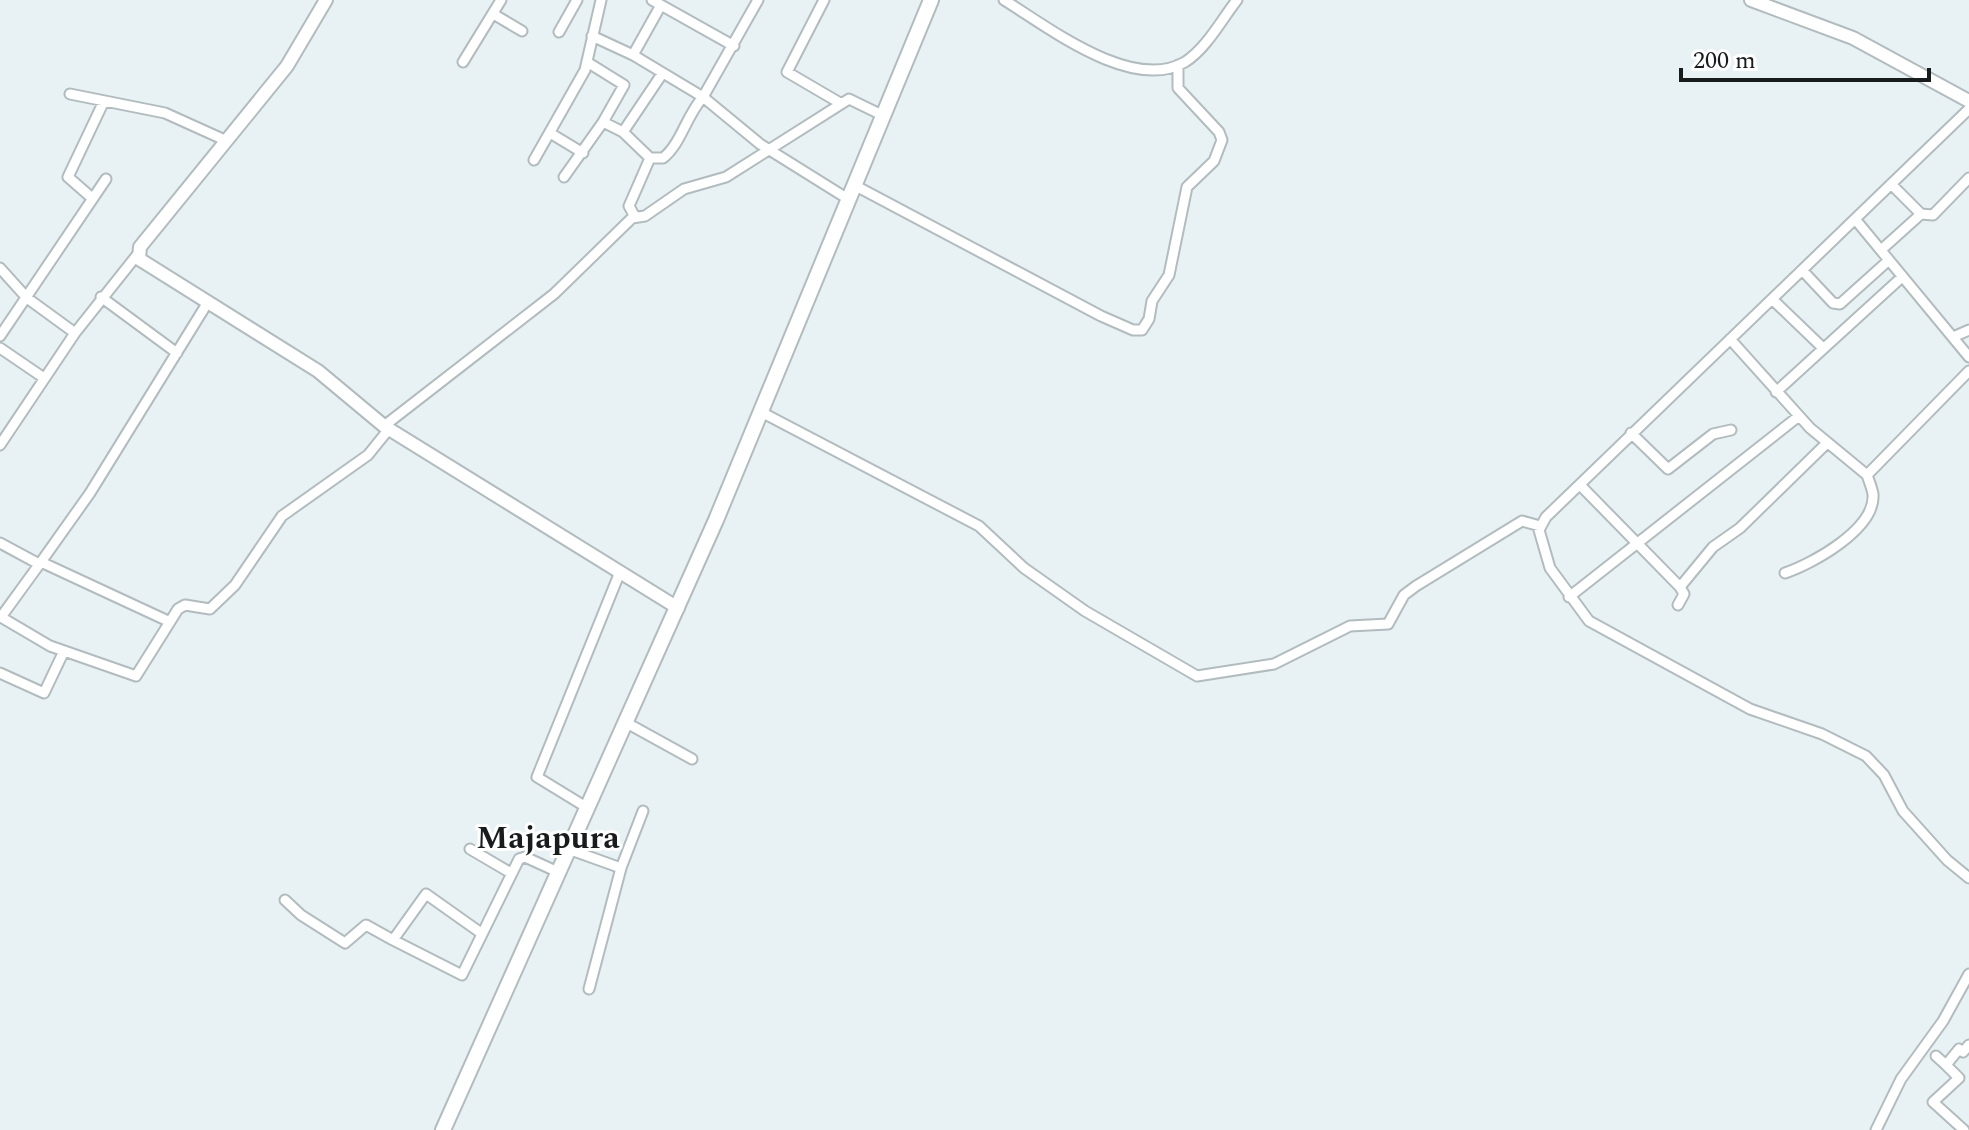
<svg xmlns="http://www.w3.org/2000/svg" width="1969" height="1130" font-family="Spectral,serif">
  <style>
    .lines { fill: none; stroke-linecap: round; stroke-linejoin: round }
    .minor-casing { stroke: #b2bcbf; stroke-width: 13 }
    .tertiary-casing { stroke: #b2bcbf; stroke-width: 16 }
    .secondary-casing { stroke: #b2bcbf; stroke-width: 18 }
    .minor { stroke: #fff; stroke-width: 9 }
    .tertiary { stroke: #fff; stroke-width: 12 }
    .secondary { stroke: #fff; stroke-width: 14 }
    .labels { text-anchor: middle; stroke-width: 6; stroke-linejoin: round; paint-order: stroke }
    .quarter-label { font-size: 32px; font-weight: bold; fill: #191c1d; stroke: #fff }
  </style>
  <rect width="100%" height="100%" fill="#e8f2f5"/>
  <g class="lines">
    <defs>
      <path id="minor" d="M652,0L734,46
        M758,0L703,97L760,144L848,199
        M824,0L787,72L840,103
        M1004,0C1048,27 1132,93 1185,62C1206,49 1222,19 1237,0
        M495,15L522,31
        M559,32L577,0
        M592,36L633,55
        M463,62L501,0
        M587,62L624,85L603,122
        M70,94L165,113L227,141
        M1969,109L1546,517L1539,530L1550,568L1589,621L1750,709L1822,734L1866,756L1884,775L1903,811L1947,860L1969,878
        M623,132L662,74
        M550,133L583,153
        M534,160L585,70L601,0
        M564,177L603,122L623,132L650,158H663C681,144 686,116 703,97L633,55L661,5
        M1891,184L1921,214
        M854,185L1101,316L1133,330H1142L1149,319L1152,301L1169,275L1187,187L1214,161L1222,140L1219,132L1178,88V65
        M92,198L68,177L104,101
        M635,217L629,206L650,158
        M1855,219L1969,357
        M1881,250L1921,214L1933,215L1969,178
        M0,268L27,298L75,333
        M1802,270L1833,303L1840,304L1889,260
        M101,297L177,353
        M1772,299L1823,348
        M0,336L106,179
        M1953,337L1969,330
        M1730,339L1810,428L1867,475
        M0,348L44,378
        M1776,392L1902,277
        M761,412L979,526L1024,568L1085,611L1197,676L1274,664L1350,626L1388,624L1404,595L1416,586L1522,521L1540,526
        M384,426L554,294L632,218L645,216L684,189L726,177L849,99L882,115
        M1631,433L1668,469L1713,434L1731,430
        M0,445L75,333L137,255
        M1580,485L1680,587L1684,594L1678,605
        M0,543L39,564
        M41,562L1,617L50,646L136,676L178,609L185,605L210,609L235,585L282,516L368,455L389,429
        M1785,573C1812,564 1876,529 1873,494C1872,488 1869,481 1867,475L1969,371
        M1680,587L1713,547L1740,528L1827,443
        M1569,597L1799,416
        M168,621L41,562L90,493L208,302
        M0,673L44,693L64,651
        M625,722L692,759
        M586,807L537,777L620,572
        M470,849L511,873
        M568,849L621,868L589,989
        M621,868L643,811
        M285,900L301,915L345,943L366,925L393,940L426,894L481,933
        M393,940L462,975L519,859L525,857L558,872
        M1936,1056L1946,1065
        M1876,1130L1901,1079L1943,1021L1969,974
        M1964,1130L1933,1102L1959,1078L1946,1065L1959,1049L1963,1052L1969,1045"/>
      <path id="tertiary" d="M326,0L287,66L140,247L139,259L318,371L384,426L678,608
        M1751,0L1853,38L1969,101"/>
      <path id="secondary" d="M443,1130L716,520L931,0"/>
    </defs>
    <!-- minor casing -->
    <use href="#minor" class="minor-casing"/>
    <!-- tertiary casing -->
    <use href="#tertiary" class="tertiary-casing"/>
    <!-- secondary casing -->
    <use href="#secondary" class="secondary-casing"/>
    <!-- minor -->
    <use href="#minor" class="minor"/>
    <!-- tertiary -->
    <use href="#tertiary" class="tertiary"/>
    <!-- secondary -->
    <use href="#secondary" class="secondary"/>
  </g>
  <g class="labels">
    <!-- quarter labels -->
    <g class="quarter-label">
      <text x="548" y="848">Majapura</text>
    </g>
  </g>
  <!-- scale -->
  <path d="M1681 68v12h248v-12" fill="none" stroke="#191c1d" stroke-width="4"/>
  <text x="1693" y="68" font-size="24" fill="#191c1d" stroke="#ffffff" stroke-width="6" paint-order="stroke">200 m</text>
</svg>
